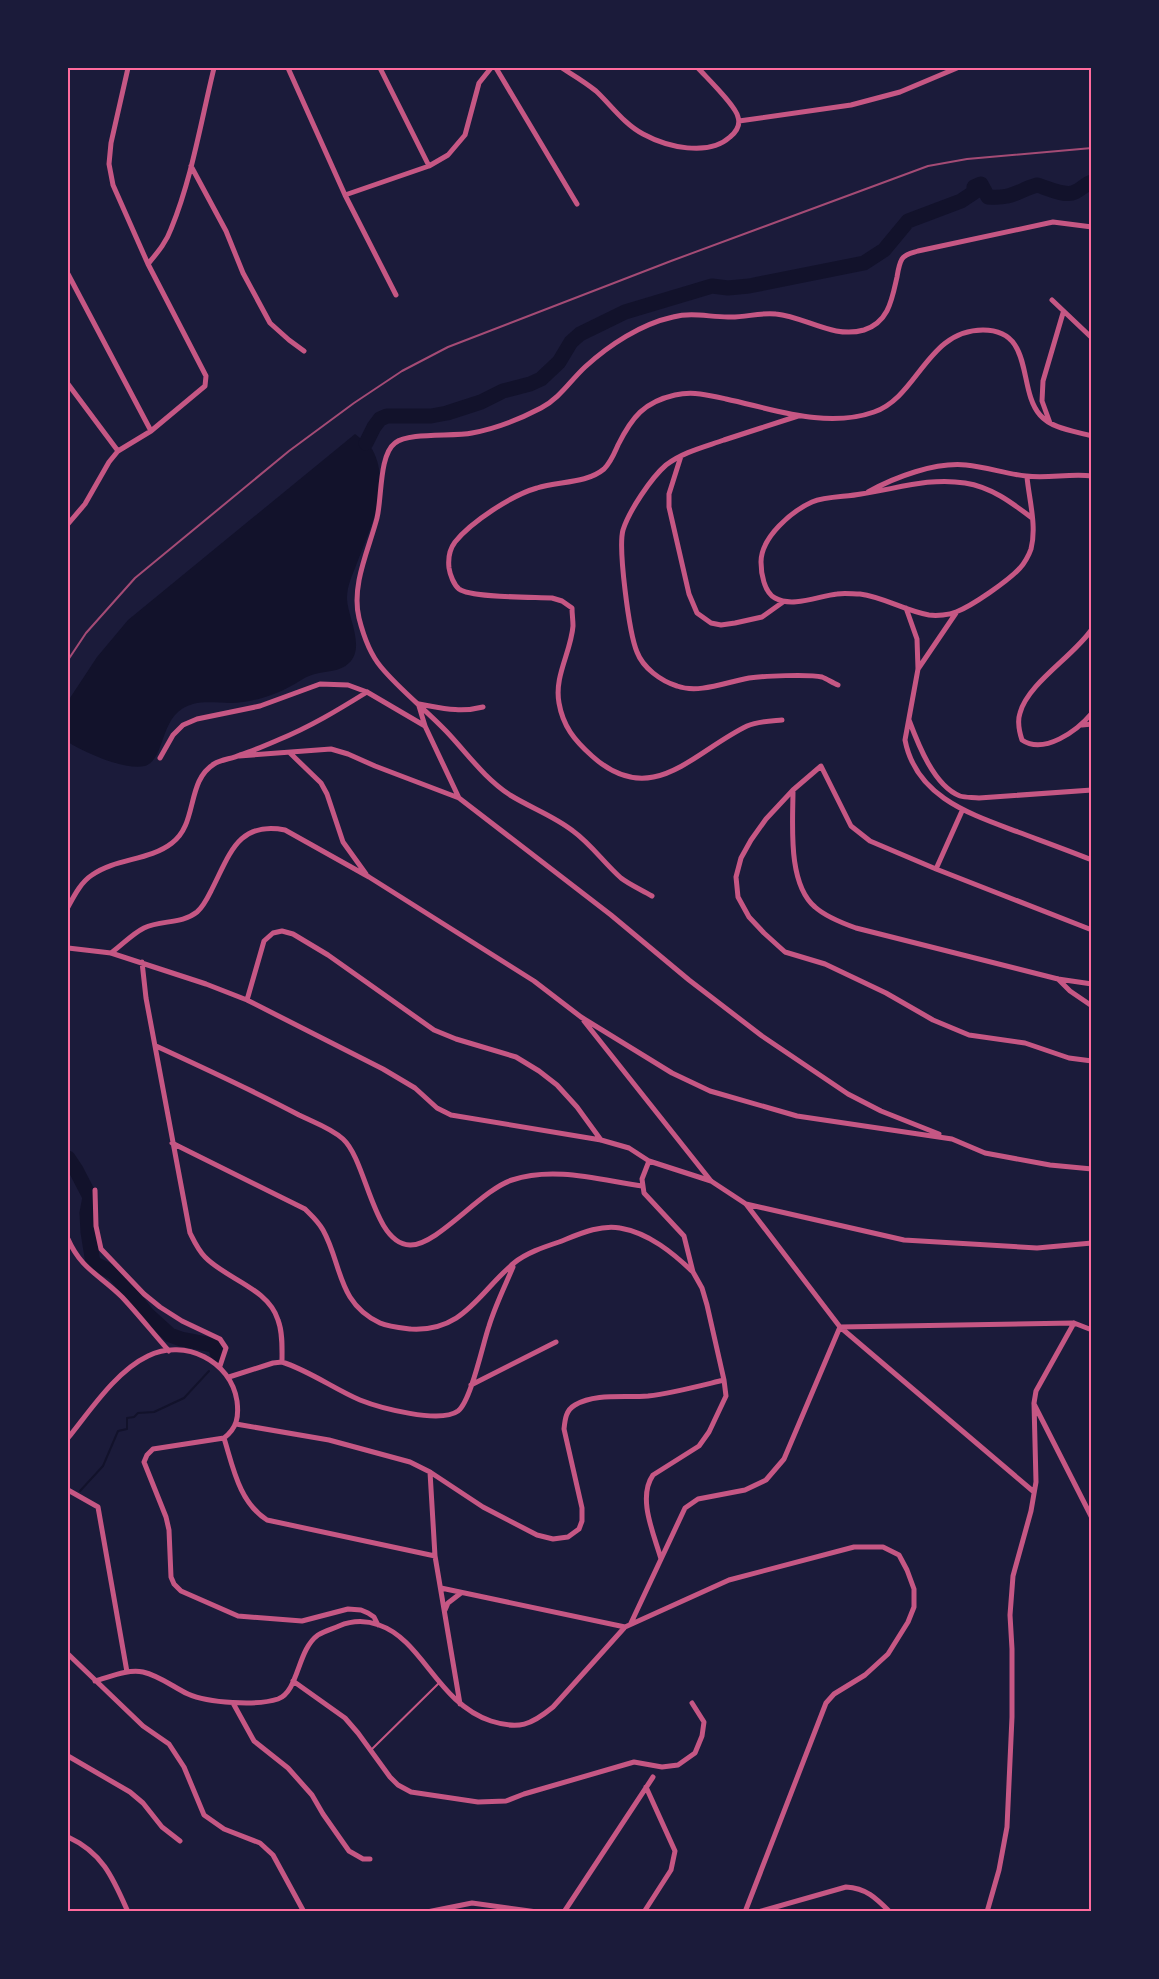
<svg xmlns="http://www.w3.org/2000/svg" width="1159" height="1979" font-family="'Fira Sans',sans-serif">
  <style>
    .water { fill: #12122b }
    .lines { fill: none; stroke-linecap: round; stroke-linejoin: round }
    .stream { stroke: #12122b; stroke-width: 2 }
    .river { stroke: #12122b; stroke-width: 15 }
    .service { stroke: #c65784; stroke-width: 2 }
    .minor { stroke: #c65784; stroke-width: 5 }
    .rail { stroke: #a44b75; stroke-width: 2 }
    .neatline { fill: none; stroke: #ff6b9d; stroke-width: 2 }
  </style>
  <rect width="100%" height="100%" fill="#1b1b3a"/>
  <!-- water -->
  <path class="water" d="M355,434C360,438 368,443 372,449C392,484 370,529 357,563C353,574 347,585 347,598C347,616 366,647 349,663C340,672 326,671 315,674C306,676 299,682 291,686C277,694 259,700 243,702C227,705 210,700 193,704C158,713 167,759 145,766C126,771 83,752 68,742V701L97,657L128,620Z"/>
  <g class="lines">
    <!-- stream -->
    <path class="stream" d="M80,1491L103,1466L118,1431L127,1429V1418L134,1417L138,1413L154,1412L184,1398L209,1371
      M68,1512L69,1509"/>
    <!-- river -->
    <path class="river" d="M366,443L374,427L380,419L387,416H431L447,413L481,402L503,391L530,384L541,379L559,362L571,342L580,334L625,312L712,286L728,288L749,286L864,263L884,250L908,221L961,201L976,191L974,187L981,184L988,197C1013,199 1017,191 1037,185C1048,188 1065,197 1075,192C1082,189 1085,184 1092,182
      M68,1158L76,1170L90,1197L87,1213L88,1232L93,1263L114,1273L147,1314L170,1335L181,1339L212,1345L216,1348L218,1356"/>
    <!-- service -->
    <path class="service" d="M371,1750L439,1683"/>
    <!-- minor -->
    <path class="minor" d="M288,68L345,195L396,295
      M380,68L429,166
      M496,68L577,204
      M562,68C573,75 585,82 596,91C611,105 624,124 643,134C667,147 708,157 730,137C736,132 741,126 738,117C736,106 707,78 698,68
      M739,121L851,105L900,92L957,68
      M191,166L226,231L243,273L270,323L289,340L304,351
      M345,195L429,166L448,155L465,135L479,83L491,68
      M148,264C157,253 166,243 171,229C192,178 201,121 214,68
      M68,274L151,431
      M1052,300L1092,338
      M68,384L118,451
      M798,416C773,424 749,432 724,440C704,447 683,452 666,465C651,478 629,511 623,530C618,548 629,633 637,652C643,668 661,681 677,686C699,694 726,682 749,678C763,676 809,674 822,677C827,679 833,683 838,685
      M1050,423L1042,401L1043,381L1063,313
      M681,456L669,494V507L689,594L697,613L711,623L721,625L735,623L762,617L783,602
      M1027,477C1029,499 1037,526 1031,549C1029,555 1024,564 1020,568C1008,581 972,606 956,612C949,615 937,616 929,615C905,611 884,597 860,594C853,594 844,593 837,594C819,596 792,608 775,598C764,592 761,573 761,562C761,537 792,511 812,502C826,496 846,497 861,494C896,489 929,477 965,483C991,487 1011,502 1032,518
      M868,492C895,477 935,462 966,465C987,467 1006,474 1026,476C1048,479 1070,473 1092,476
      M68,524L85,504L109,462L118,451L151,431L205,386L206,376L148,264L113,185L109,164L111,143L128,68
      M906,608L917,639L918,669L905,740C916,797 970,814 1018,832C1042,841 1067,850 1092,860
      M1092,629C1074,656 1028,683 1020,713C1017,722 1019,731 1022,740C1044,755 1077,731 1092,713
      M918,669L956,613
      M419,704C442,708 460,713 483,707
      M419,706L425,726L459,798
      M782,720C770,721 758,721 747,726C693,752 652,810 592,756C574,740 563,726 559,703C554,676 571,652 573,626C573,620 572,614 572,608L562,601L552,598C534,597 471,598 459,589C454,585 450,575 449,568C448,559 449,550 455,542C471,522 512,495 537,488C558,481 586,484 604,469C611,462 614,454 618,445C632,417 644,402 675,395C693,391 709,395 726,399C773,409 826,429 874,412C918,397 927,330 983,330C1035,330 1017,389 1040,415C1052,429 1075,431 1092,436
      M909,720C918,744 934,786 960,796C966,798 973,797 979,798L1092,790
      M1082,725L1092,724
      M290,753L321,783L327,794L343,842L366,874
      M239,756L331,749L348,754L375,766L459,798L611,915L689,980L762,1036L848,1094L881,1111L939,1134
      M160,758L173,735L183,725L197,719L260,706L320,684L348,685L367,692L425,726
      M793,790C793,823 787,883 815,907C826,917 842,923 856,928L1058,979L1092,984
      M936,869L962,811
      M652,896C642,890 630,885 621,878C604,863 591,844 573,831C554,816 531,808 510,795C484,778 467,753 446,731C425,709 400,690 381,667C370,654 363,634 359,618C351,585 369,549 377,518C382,498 379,455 395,443C409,432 453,437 472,433C495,429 520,419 541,408C560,398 570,381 585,367C609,345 641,324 673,317C692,312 709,317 728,317C744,318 760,312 776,314C806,317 833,339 864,330C889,322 892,299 897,277C898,271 899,264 902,259C905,254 912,253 918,251L1053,222L1092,227
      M68,907C74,896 81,882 92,875C116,858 149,861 172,843C198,824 186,781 214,764C222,759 232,759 240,755C253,751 266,745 278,740C310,727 338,710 367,692
      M1092,930L936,869L870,841L851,826L821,766L793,790L766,819L751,840L741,858L736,877L738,897L749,917L764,933L785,952L825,964L886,993L933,1020L969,1035L1025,1043L1069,1058L1092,1061
      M68,948L111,953L206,984L247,1000L383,1069L415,1088L437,1108L451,1115L601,1140L629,1148L649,1161L711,1181
      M111,953C122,945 132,934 144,928C161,920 182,924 197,912C204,906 208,897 212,889C230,854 238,821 285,830L369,877L534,981L581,1017L672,1073L710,1091L797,1116L952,1139L985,1153L1050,1165L1092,1169
      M142,962L146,998L190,1233C194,1241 198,1250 205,1257C226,1279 268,1288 278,1320C283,1333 282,1349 282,1362
      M1058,979L1070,991L1092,1006
      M247,1000L264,941L273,933L282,931L293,934L328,955L434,1030L456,1039L516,1057L539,1071L557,1085L577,1107L601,1140
      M584,1021L711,1181L746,1204L840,1327L1034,1492
      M156,1046C204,1068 252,1090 299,1115C313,1122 331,1128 343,1139C367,1161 373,1244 410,1245C437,1246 481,1190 512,1180C554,1166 600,1180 642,1186
      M172,1143L305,1209C312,1216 318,1221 323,1230C342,1264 337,1303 380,1323C389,1327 402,1328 411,1329C464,1332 479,1292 514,1263C526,1253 544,1247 559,1242C577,1235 600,1224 620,1228C649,1233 673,1253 693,1272
      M649,1161L642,1179L644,1193L684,1236L693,1272L702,1288L707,1305L724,1380L726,1396L709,1432L699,1446L653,1475C637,1498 654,1534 661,1559
      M95,1190L96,1226L101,1249L144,1294L160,1307L182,1321L220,1339L226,1348L220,1366
      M746,1204L904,1240L1037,1248L1092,1243
      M68,1239C81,1269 100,1275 122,1297C138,1314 153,1333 169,1351
      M840,1327L1074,1323L1092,1330
      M229,1377L273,1363L282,1362C310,1371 334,1389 360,1400C380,1408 440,1424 458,1411C471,1401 483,1343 489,1326C495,1306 505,1286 513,1267
      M471,1385L556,1342
      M1034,1404L1092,1518
      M236,1424L329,1440L410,1462L430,1472L483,1507L537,1535L553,1539L568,1537L579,1529L582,1521V1508L564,1429C565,1419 566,1410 575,1405C596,1393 624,1398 648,1396C673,1393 699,1386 724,1380
      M68,1438C90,1411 116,1371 148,1356C185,1338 231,1361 237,1401C239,1417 237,1428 224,1438L153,1449L147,1455L144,1462L166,1517L169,1530L171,1577L174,1584L181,1591L238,1616L302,1621L348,1609L361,1610L368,1613L374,1617L378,1625
      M224,1438C233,1467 239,1502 267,1520L435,1556
      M430,1472L435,1556L460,1704
      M68,1490L98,1507L127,1672
      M441,1588L625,1627
      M445,1610L448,1603L461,1593
      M631,1623L685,1508L698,1499L745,1490L766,1480L784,1459L840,1327
      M68,1654L143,1726L169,1744L184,1767L204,1815L224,1829L260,1843L273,1855L304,1912
      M95,1681C110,1677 127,1669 143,1672C160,1676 173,1687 188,1694C208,1703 257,1706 278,1699C299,1691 297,1650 318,1635C324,1631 332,1629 339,1626C351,1621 365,1620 379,1625C423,1640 437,1703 491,1721C519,1730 531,1725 553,1707L625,1627L729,1580L854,1547H883L899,1555L907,1570L914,1589V1607L908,1622L888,1654L865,1675L834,1694L826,1703L745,1912
      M293,1681L345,1718L358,1733L390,1777L398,1785L411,1792L478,1802L506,1801L524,1794L634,1762L662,1767L678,1765L695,1753L702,1736L704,1722L692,1703
      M233,1703L254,1741L288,1768L312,1795L323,1814L349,1851L363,1859H370
      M68,1756L130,1792L143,1803L162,1827L180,1841
      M68,1837C103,1853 113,1878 128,1912
      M427,1912L472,1903L537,1912
      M564,1912L653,1777
      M644,1912L671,1870L675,1851L646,1787
      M758,1912L846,1887C866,1888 876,1898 890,1912
      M987,1912L999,1870L1007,1827L1012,1717V1649L1010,1615L1013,1576L1031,1511L1036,1482L1034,1403L1036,1391L1074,1323"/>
    <!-- rail -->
    <path class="rail" d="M68,660L86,633L135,578L289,451L354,403L402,371L448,347L671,261L928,166L967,159L1092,148"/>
  </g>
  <!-- border -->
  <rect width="1159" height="1979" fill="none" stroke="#1b1b3a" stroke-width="138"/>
  <rect x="69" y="69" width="1021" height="1841" class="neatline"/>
</svg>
